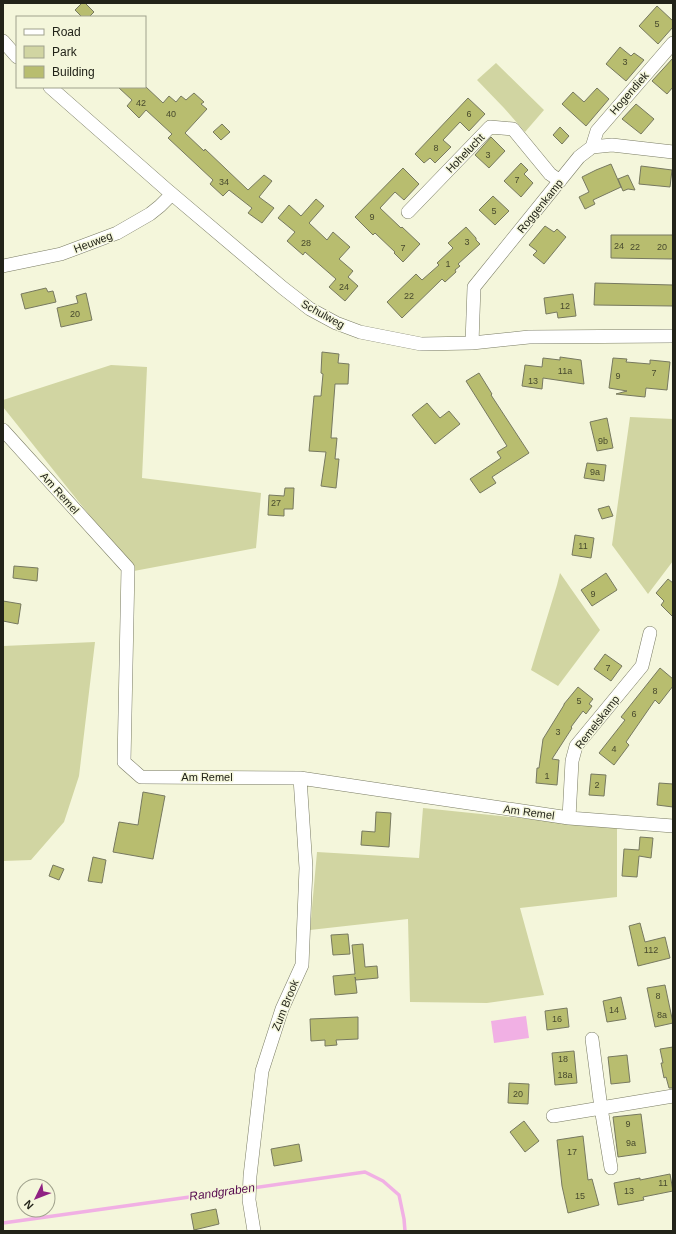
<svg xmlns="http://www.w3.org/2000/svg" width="676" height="1234" font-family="Arial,sans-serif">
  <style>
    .green { fill: #d1d5a2 }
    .water { fill: #f1b0e4 }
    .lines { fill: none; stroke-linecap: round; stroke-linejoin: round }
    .stream { stroke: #f1b0e4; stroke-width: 3.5 }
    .building { fill: #b8bd6f; stroke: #777960 }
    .street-casing { stroke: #7a7c64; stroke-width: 14 }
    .street { stroke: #fff; stroke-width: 13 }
    .labels { text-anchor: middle; stroke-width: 3; stroke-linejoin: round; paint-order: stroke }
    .number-label { font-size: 9px; fill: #484a2e }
    .street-label { font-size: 11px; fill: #222319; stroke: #f4f6db }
    .water-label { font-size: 12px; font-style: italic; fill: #560a4e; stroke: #f4f6db }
  </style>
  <rect width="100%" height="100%" fill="#f4f6db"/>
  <!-- green -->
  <path class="green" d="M496,63L544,110L525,132L504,108L477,80Z
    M111,365L147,367L142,478L261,493L256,548L134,571L3,407V400Z
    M630,417L673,419V561L648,594L612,545Z
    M560,573L600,630L558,686L531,670L557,585Z
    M95,642L79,776L64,822L31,860L3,861V646Z
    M423,808L617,828V897L520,908L544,995L487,1003L410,1002L408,919L310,930L317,852L419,858Z"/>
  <!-- water -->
  <path class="water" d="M526,1016L529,1038L494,1043L491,1021Z"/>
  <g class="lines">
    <!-- stream -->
    <path class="stream" d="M253,1188L365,1172L383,1181L399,1195L404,1219L405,1231
      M3,1223L247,1189"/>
  </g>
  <!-- building -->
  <path class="building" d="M82,3H85L94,12L89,17H82L75,10Z
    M657,6L673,21V27L658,44L639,26Z
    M620,47L631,56L634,53L644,60L626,81L606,64Z
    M673,58V87L667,94L652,81Z
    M118,87H146L163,103L169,96L176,102L181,96L186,100L194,93L204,102L201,104L207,109L185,133L204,151L205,149L248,190L264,175L272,181L259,197L274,208L262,223L248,213L252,208L229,190L223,196L210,184L213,180L168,138L172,134L146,110L139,118L127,106L132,100Z
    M597,88L609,99L586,126L562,104L573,92L584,102Z
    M468,98L485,114L469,131L460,122L443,140L451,147L435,163L430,158L424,163L415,154Z
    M636,104L654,119L641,134L622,119Z
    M222,124L230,132L221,140L213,132Z
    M560,127L569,136L562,144L553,135Z
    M491,137L505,151L489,168L475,155Z
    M521,163L528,170L524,174L533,183L521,197L504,181Z
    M611,164L621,187L593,200L595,204L585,209L579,197L589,192L582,177L596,170Z
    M641,166L672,170L670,187L639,184Z
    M403,168L419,184L404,200L395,192L380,208L401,228L402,227L420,244L403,262L394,253L395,252L375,233L373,235L355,217Z
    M628,175L635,190L628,189L623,191L618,179Z
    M493,196L509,211L495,225L479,210Z
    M316,199L324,206L309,223L327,240L333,232L350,247L339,259L353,271L348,277L358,286L345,301L329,287L336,279L305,252L303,255L287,241L295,232L278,218L289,205L301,216Z
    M545,226L554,232L557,229L566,237L544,264L533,255L537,251L529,245Z
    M466,227L476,238V240L480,244L458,264L460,266L455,270L456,272L445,282L442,279L402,318L387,302L416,274L422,280L439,265L437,263L453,248L448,243Z
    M611,235H673V259L611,258Z
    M595,283L673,285V306L594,305Z
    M46,288L48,292L53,291L56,302L25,309L21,294Z
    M86,293L92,320L61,327L57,308L78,303L76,296Z
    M573,294L576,316L558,318L557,312L546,314L544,298Z
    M322,352L339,354L338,363L349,364L348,384H335L331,438H337L335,459H339L336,488L321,486L326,452L309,451L314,396H321L323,374L321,373Z
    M560,357L581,360L584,384L543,378L542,389L522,386L525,365L542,367L543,358L560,360Z
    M613,358L627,359L626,362L650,364V360L670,362L667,390L646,388L645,397L616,394L627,391L609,388Z
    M479,373L492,394L491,395L529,453L492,477L496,483L480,493L470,479L501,458L497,452L507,446L466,381Z
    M427,403L440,418L449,411L460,424L435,444L412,415Z
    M607,418L613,448L597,451L590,422Z
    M587,463L606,465L604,481L584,478Z
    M285,488H294L293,509H284V516L268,515L269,495L284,496Z
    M609,506L613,516L602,519L598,509Z
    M575,535L594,538L591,558L572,555Z
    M14,566L38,568L37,581L13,578Z
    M606,573L617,590L592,606L581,590Z
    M668,579L673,583V617L661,605L664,601L656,593Z
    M3,601L21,604L18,624L3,621Z
    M605,654L622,666L611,681L594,669Z
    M660,668L673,679V686L659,704L655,700L626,742L629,745L614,765L599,753L625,720L621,717Z
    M578,687L593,699L589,704L592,706L586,714L583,711L571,727L572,728L552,759L559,760L557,785L536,783L537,768H539L543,739L564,705V704Z
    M591,774L606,775L604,796L589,795Z
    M659,783L673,784V807L657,805Z
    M143,792L165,796L153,859L113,852L119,822L138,825Z
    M376,812L391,813L389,847L361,845L362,831L375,832Z
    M640,837L653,838L651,858L639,856L637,877L622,876L624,849L639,850Z
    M93,857L106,860L102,883L88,881Z
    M53,865L64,869L59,880L49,876Z
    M640,923L645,942L665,937L670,958L638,966L629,926Z
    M348,934L350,954L333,955L331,935Z
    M363,944L365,967L377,966L378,978L356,980L355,977L357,993L335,995L333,976L355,974L352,945Z
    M665,985L673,1023L655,1027L647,988Z
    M621,997L626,1019L607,1022L603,1001Z
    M567,1008L569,1027L547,1030L545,1011Z
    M358,1017V1039L336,1040L337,1045L325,1046V1040L311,1041L310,1019Z
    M673,1047V1088H669L666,1077L664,1078L661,1063H663L660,1049Z
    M574,1051L577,1083L555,1085L552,1053Z
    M627,1055L630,1082L611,1084L608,1057Z
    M509,1083L529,1084L528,1104L508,1103Z
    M641,1114L646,1153L618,1157L613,1117Z
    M524,1121L539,1141L525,1152L510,1132Z
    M583,1136L588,1180L592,1179L599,1205L568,1213L562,1186L557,1140Z
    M299,1144L302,1161L274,1166L271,1149Z
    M670,1174L673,1191L643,1197L644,1200L618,1205L614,1183L640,1178V1180Z
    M216,1209L219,1224L194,1230L191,1214Z"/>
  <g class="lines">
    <defs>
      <path id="street" d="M3,41L17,57
        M50,87L166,189L283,288L310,309L336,323L360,332L421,344L472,343L529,337L673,336
        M592,147L597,131L673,43
        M408,212L490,127L513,129L550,174L560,181
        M3,266L61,254L117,233L150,214L160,206L172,194
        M472,343L474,287L579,157L592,147L612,145L673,152
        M3,430L128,568L124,762L141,777L300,778L569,818L673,826
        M569,818L572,761L576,746L642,666L650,633
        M592,1039L601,1108L611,1168
        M553,1116L673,1096
        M254,1231L249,1200L250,1176L262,1071L282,1009L302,965L306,868L300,778"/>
    </defs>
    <!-- street casing -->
    <use href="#street" class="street-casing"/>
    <!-- street -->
    <use href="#street" class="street"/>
  </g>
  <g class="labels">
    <!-- number labels -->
    <g class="number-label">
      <text x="657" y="27">5</text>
      <text x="625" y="65">3</text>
      <text x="141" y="106">42</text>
      <text x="171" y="117">40</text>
      <text x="469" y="117">6</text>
      <text x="436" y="151">8</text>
      <text x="488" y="158">3</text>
      <text x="517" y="183">7</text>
      <text x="224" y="185">34</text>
      <text x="494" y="214">5</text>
      <text x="372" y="220">9</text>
      <text x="467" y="245">3</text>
      <text x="306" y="246">28</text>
      <text x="619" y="249">24</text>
      <text x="635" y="250">22</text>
      <text x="662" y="250">20</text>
      <text x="403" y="251">7</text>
      <text x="448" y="267">1</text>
      <text x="344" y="290">24</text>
      <text x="409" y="299">22</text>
      <text x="565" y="309">12</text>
      <text x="75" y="317">20</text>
      <text x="565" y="374">11a</text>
      <text x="654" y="376">7</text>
      <text x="618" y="379">9</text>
      <text x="533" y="384">13</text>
      <text x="603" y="444">9b</text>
      <text x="595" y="475">9a</text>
      <text x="276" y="506">27</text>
      <text x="583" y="549">11</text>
      <text x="593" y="597">9</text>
      <text x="608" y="671">7</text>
      <text x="655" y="694">8</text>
      <text x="579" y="704">5</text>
      <text x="634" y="717">6</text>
      <text x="558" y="735">3</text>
      <text x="614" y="752">4</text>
      <text x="547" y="779">1</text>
      <text x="597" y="788">2</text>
      <text x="651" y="953">112</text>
      <text x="658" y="999">8</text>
      <text x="614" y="1013">14</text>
      <text x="662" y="1018">8a</text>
      <text x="557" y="1022">16</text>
      <text x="563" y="1062">18</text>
      <text x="565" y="1078">18a</text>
      <text x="518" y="1097">20</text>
      <text x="628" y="1127">9</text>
      <text x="631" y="1146">9a</text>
      <text x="572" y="1155">17</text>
      <text x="663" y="1186">11</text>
      <text x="629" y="1194">13</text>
      <text x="580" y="1199">15</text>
    </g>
    <!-- street labels -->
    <g class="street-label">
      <text transform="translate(629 93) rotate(-49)" y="4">Hogendiek</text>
      <text transform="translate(465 153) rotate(-46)" y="4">Hohelucht</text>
      <text transform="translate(540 206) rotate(-51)" y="4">Roggenkamp</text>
      <text transform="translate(93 242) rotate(-21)" y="4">Heuweg</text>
      <text transform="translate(323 314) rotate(29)" y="4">Schulweg</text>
      <text transform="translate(60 493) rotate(48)" y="4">Am Remel</text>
      <text transform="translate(597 722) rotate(-52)" y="4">Remelskamp</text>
      <text x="207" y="781">Am Remel</text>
      <text transform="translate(529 812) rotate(8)" y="4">Am Remel</text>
      <text transform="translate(285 1005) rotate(-68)" y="4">Zum Brook</text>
    </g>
    <!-- water labels -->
    <g class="water-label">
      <text transform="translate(222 1192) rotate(-8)" y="4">Randgraben</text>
    </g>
  </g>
  <!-- border -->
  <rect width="676" height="1234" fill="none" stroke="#222319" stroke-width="8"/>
  <!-- legend -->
  <rect x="16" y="16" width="130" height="72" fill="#f4f6db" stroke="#a0a28d"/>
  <rect x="24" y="29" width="20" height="6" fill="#ffffff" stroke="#a0a28d"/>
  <text x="52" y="36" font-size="12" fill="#222319">Road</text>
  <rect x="24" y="46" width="20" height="12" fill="#d1d5a2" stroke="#a0a28d"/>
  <text x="52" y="56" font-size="12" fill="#222319">Park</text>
  <rect x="24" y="66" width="20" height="12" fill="#b8bd6f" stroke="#a0a28d"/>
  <text x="52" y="76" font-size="12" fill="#222319">Building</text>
  <!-- north arrow -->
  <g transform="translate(36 1198) rotate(227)"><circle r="19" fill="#f4f6db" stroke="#a0a28d"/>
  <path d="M0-3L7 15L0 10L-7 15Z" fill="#902183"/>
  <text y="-6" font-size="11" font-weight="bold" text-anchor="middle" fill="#222319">N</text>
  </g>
</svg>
